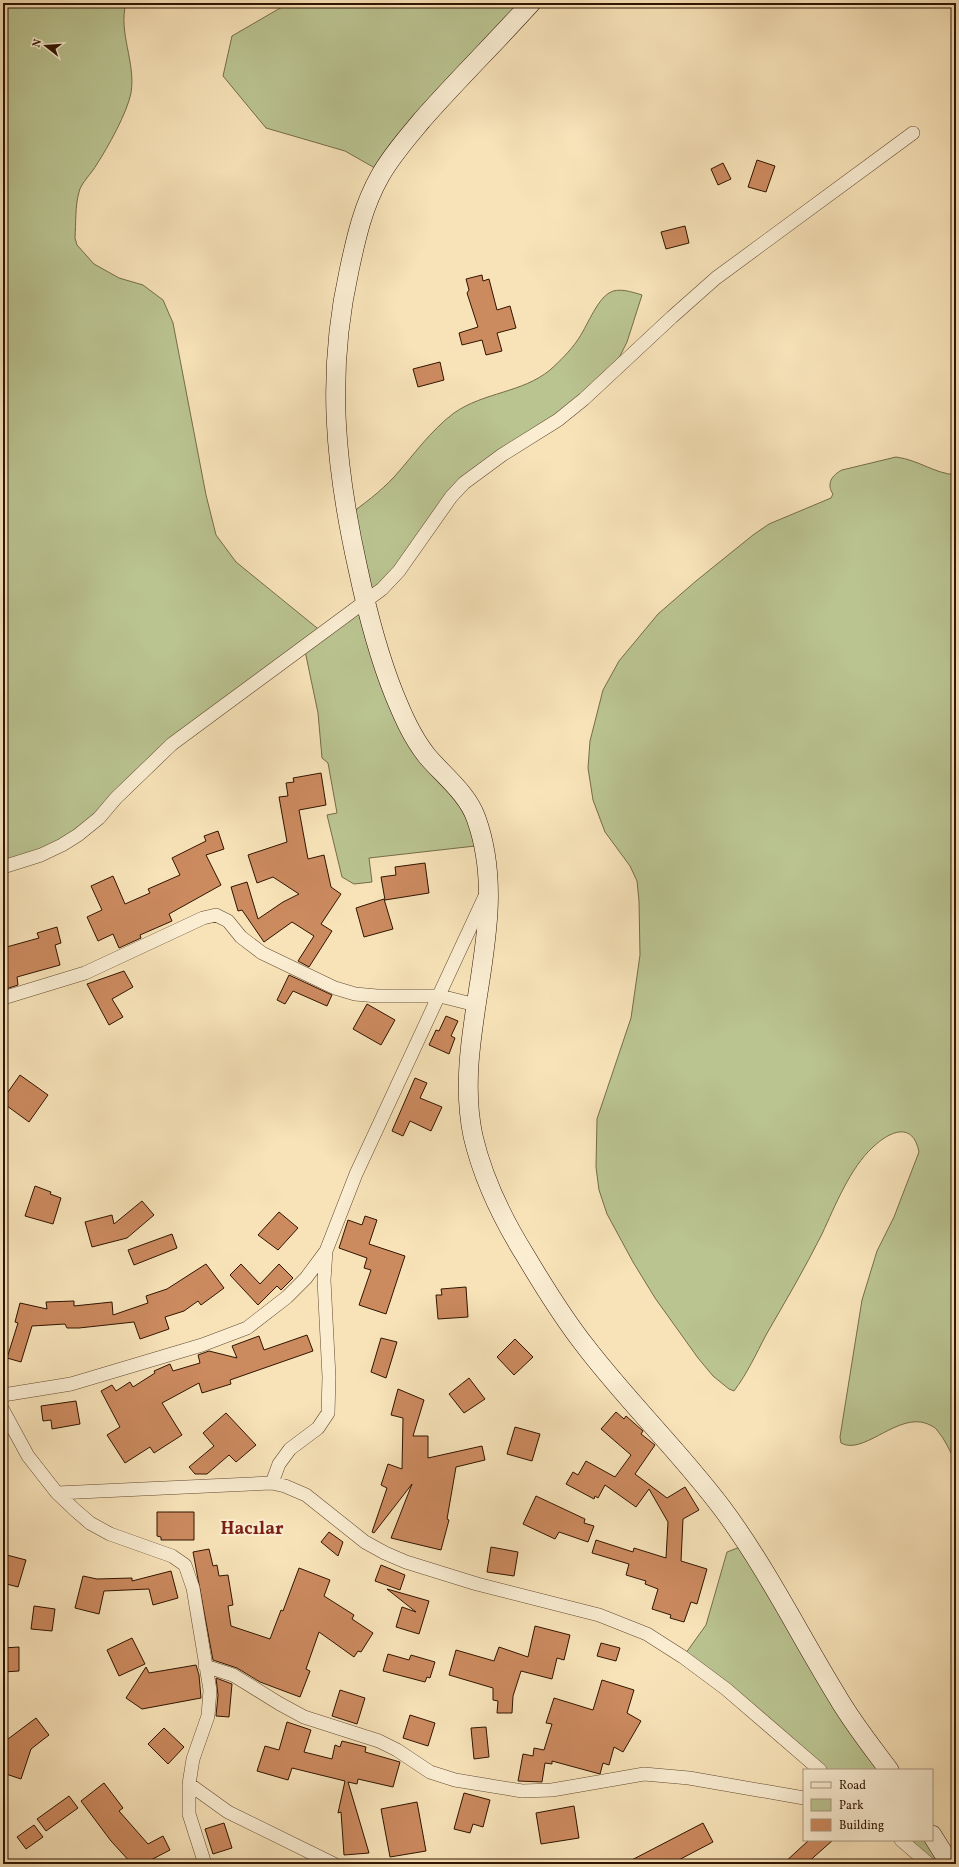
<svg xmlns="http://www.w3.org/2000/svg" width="959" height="1867" font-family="Vollkorn,serif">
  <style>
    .green { fill: #bac491; stroke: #756c48 }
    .building { fill: #cc8a5f; stroke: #301400 }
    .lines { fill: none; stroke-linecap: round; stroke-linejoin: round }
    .street-casing { stroke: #62482e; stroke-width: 14 }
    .secondary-casing { stroke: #301400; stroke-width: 20 }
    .street { stroke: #faedd2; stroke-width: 13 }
    .secondary { stroke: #faedd2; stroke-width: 19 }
    .labels { text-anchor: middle; stroke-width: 4; stroke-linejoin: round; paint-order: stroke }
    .district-label { font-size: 18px; font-weight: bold; fill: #7a1f14; stroke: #faedd2 }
  </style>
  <rect width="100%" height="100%" fill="#f8e3b9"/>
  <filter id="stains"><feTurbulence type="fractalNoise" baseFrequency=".005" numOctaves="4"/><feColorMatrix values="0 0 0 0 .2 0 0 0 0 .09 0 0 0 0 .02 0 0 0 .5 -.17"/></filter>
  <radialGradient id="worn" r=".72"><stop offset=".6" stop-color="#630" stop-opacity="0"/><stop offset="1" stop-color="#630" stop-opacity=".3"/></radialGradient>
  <!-- green -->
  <path class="green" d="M3,3H126C118,33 136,62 131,93C127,113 108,147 97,164C92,173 81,183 79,192C75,206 76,223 75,238L77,245L94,264L119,278L143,285L163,300L173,323L206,495L216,535L236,562L322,632L365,601L347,516C364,504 380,492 394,477C413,456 430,431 454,413C484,392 522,393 550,370C560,361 570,351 577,341C587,327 596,301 609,293C618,287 632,292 642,295L627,342L611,374L502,455L434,521L365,602L393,692L469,802L484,845L369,858L372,882L354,884L342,877L327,815L337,813L328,763L322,758L318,713L304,646L235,697L78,835L3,867Z
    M280,3H531L382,172L345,151L266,128L223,76L232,36L282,7Z
    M896,457C919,460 933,473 956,475V1462C950,1452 945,1439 937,1430C934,1426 926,1423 921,1422C893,1418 862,1455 841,1443L840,1437L862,1300L877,1251L894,1217L919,1152C913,1121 890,1131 873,1147C850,1168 835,1206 822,1234C805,1268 785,1302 766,1335C756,1354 747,1374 734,1391L729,1389L713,1376L698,1358L655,1298L633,1262L607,1214L599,1190L596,1167L597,1119L631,1018L640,955L639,901L637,881L630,866L605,832L593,800L588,768L590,741L603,690L619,661L658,614L696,581L753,535L769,524L831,498L833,494C826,484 832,475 842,470Z
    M748,1544L889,1770H820L683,1657L706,1625L727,1552Z
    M901,1840H932L950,1864H929Z"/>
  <!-- building -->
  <path class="building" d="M757,160L775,166L766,192L748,187Z
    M723,163L731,179L718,185L711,169Z
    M685,226L689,243L666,249L661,232Z
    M482,275L483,281L489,279L497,310L510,306L516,328L497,333L502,351L486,355L482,340L462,345L459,333L478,327L467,293L469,290L466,279Z
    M440,362L444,380L418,387L413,369Z
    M321,773L326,805L299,810L308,859L324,855L331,887L341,894L321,924L332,931L309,967L298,961L314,936L292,922L264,942L242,910L238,911L231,887L247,882L258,919L283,902L299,894L273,877L257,883L248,855L287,842L279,797L288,796L286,783L294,782L293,778Z
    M218,831L224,849L206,855L221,885L169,914L172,921L140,935L141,938L119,948L113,934L98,941L87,917L102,910L91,886L113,876L125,904L150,893L148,889L180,875L172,858L206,841L204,836Z
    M425,863L429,893L385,900L381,877L396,875L395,867Z
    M384,899L393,929L364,937L356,908Z
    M57,927L61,943L55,945L60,965L17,977L18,985L3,990V948L39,938L37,933Z
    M124,971L133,987L112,999L123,1017L109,1025L87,984Z
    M289,975L332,995L327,1006L293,991L285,1004L277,1000Z
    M367,1004L395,1020L381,1045L353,1029Z
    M446,1016L458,1021L451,1036L455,1038L449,1054L429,1045L436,1030L439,1031Z
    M20,1075L48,1095L29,1122L3,1103V1099Z
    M415,1078L427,1083L420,1098L442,1107L431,1131L410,1121L403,1136L392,1131Z
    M35,1186L51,1192L50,1194L61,1198L53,1224L25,1216Z
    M142,1201L154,1215L127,1238L92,1247L85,1222L112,1215L114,1224Z
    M279,1212L298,1228L278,1250L258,1235Z
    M365,1216L377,1220L369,1244L405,1256L386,1314L359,1305L371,1270L364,1268L367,1258L339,1248L348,1220L362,1225Z
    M172,1234L177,1248L134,1265L128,1250Z
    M206,1264L224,1288L201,1305L198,1301L184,1311L165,1317L169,1329L140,1339L134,1322L79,1328H67L65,1324L32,1326L21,1362L7,1358L18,1323L15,1322L20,1303L47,1309L46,1302L74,1301V1306L112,1302L113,1315L148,1303L146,1296L167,1289Z
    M241,1264L260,1284L279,1264L293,1278L281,1290L277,1286L258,1305L230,1275Z
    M466,1287L468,1317L438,1319L436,1295H442L441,1289Z
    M307,1335L313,1351L230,1380L231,1384L202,1393L199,1383L162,1403L182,1435L154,1453L150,1447L125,1463L107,1435L120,1427L101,1391L112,1385L116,1391L130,1382L133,1387L155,1373L154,1371L170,1364L173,1371L200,1363L198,1355L209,1351L237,1358L232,1346L259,1336L264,1350Z
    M381,1338L397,1342L386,1378L371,1372Z
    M515,1339L533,1357L514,1375L497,1357Z
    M469,1378L485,1399L464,1413L449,1394Z
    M398,1389L424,1400L413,1436H428V1458L482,1446L485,1460L456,1467L447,1519L449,1520L441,1550L391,1538L412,1484L374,1533L372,1532L387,1488L381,1485L388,1464L402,1469L403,1418L391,1415Z
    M76,1401L80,1424L52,1429L51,1420L43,1421L41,1406Z
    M616,1412L624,1419L626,1416L643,1431L641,1434L655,1445L635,1474L667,1498L685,1487L699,1510L683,1519L681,1561L707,1569L697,1604L691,1602L684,1622L670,1618L671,1615L652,1609L658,1589L645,1584L646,1581L626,1575L629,1564L592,1553L596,1540L633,1552L634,1548L666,1558L668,1522L649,1489L636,1507L605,1485L598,1498L595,1496L594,1499L566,1484L573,1472L578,1475L586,1461L615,1477L631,1455L601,1429Z
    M226,1413L256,1445L236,1462L229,1455L207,1474H195L189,1467L214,1446L203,1433Z
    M515,1427L540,1434L532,1461L507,1454Z
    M536,1496L585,1519L584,1523L594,1526L588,1542L559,1532L555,1539L523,1524Z
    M157,1512H194V1540H161V1537L157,1536Z
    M329,1532L343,1542L338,1556L321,1542Z
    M491,1547L518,1552L514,1576L487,1572Z
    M209,1549L213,1566L217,1565L219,1576L228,1575L233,1605L228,1606L231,1626L270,1639L281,1610L283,1611L299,1568L330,1580L324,1596L354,1615L352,1619L373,1633L361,1652L358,1651L354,1657L319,1632L306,1669L310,1671L300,1697L260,1682L237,1668L213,1660L193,1552Z
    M3,1554L26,1560L18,1587L3,1583Z
    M381,1565L405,1575L400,1590L375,1581Z
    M171,1571L178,1598L153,1605L149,1589L104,1591L99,1614L75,1608L83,1576L97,1579L132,1578V1581Z
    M387,1589L429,1601L419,1634L396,1627L402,1607L416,1612Z
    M34,1606L55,1609L52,1631L31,1629Z
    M535,1626L570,1635L564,1660L557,1658L552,1679L521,1671L513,1696L512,1713H497L498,1701L493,1700V1688L449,1675L456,1650L494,1661L499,1647L528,1657Z
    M132,1638L145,1664L119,1676L107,1650Z
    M601,1643L620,1648L616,1661L597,1656Z
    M19,1647V1671L3,1672V1648Z
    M388,1654L409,1660L411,1655L435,1662L430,1678L427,1677L425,1682L383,1671Z
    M196,1665L199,1675L201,1698L142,1709L126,1698L146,1667L149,1673Z
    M216,1678L232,1684L229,1717L216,1716L218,1695Z
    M602,1680L634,1690L627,1713L641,1721L623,1752L614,1747L609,1765L603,1763L600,1774L552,1761V1764L545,1763L542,1782L518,1781L523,1754L533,1756L534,1748L544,1750L552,1724L546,1723L554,1698L593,1710Z
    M340,1690L365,1698L357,1724L332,1716Z
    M410,1715L435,1723L428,1746L403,1738Z
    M36,1718L49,1735L31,1749L21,1779L3,1773V1737L8,1739Z
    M287,1722L311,1730L304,1752L332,1759L335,1745L340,1747L342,1741L366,1747L365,1752L400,1762L393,1787L358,1779L357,1784L348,1782L369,1853L344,1855L341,1812L338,1813L345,1781L292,1768L288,1780L257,1771L265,1746L279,1750Z
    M486,1727L489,1757L474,1759L471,1728Z
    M164,1728L184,1747L168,1764L148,1744Z
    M104,1783L123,1808L119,1811L148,1844L163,1836L170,1850L143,1864H132L111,1841L81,1801Z
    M464,1793L490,1800L483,1827L473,1824L470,1833L454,1829Z
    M69,1796L78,1808L46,1831L37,1819Z
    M417,1802L426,1851L390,1857L381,1809Z
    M574,1806L579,1838L541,1844L536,1813Z
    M224,1823L232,1848L213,1854L205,1829Z
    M703,1823L713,1842L671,1864H624Z
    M34,1825L43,1837L26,1849L17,1837Z
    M809,1840H833L806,1864H783Z"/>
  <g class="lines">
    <defs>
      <path id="street" d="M3,867L41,855L62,845L78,835L99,818L116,798L172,744L382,589L399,571L451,497L464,483L502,455L558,420L584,399L672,317L716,278L913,133
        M3,998L85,973L203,918L216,915L228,921L241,937L262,953L335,988L355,994L377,996H440L476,1005
        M3,1395L71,1384L202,1345L247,1328L287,1297L306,1278L326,1251L356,1174L485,896
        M3,1410L28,1456L57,1493L75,1510L90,1523L110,1534L172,1556L185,1565L193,1588L210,1690L208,1716L193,1759L189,1784V1814L205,1864
        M272,1483L279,1464L290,1449L318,1428L328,1413L329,1377L324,1280L326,1251
        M57,1493L272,1483L285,1486L306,1495L365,1542L385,1553L406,1562L477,1584L599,1615L647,1634L683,1657L726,1689L820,1770
        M205,1666L233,1675L280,1704L304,1717L379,1741L397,1750L430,1772L455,1780L522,1791L552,1790L644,1774L689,1778L804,1798
        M189,1784L228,1812L334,1864
        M901,1840L929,1864"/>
      <path id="secondary" d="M531,3C495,43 457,80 422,120C407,138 391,156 380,176C363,206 356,238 349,271C326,375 335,466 358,569C367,611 378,654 394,694C403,716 412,737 427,756C444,776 467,793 476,818C514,923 451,1031 473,1136C483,1179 502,1218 525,1255C544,1287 563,1318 586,1347C629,1403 680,1452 722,1508C766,1567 799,1634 837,1696C852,1722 871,1746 889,1770
        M932,1835L950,1864"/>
    </defs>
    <!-- street casing -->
    <use href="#street" class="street-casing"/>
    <!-- secondary casing -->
    <use href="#secondary" class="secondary-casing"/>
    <!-- street -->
    <use href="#street" class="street"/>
    <!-- secondary -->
    <use href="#secondary" class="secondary"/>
  </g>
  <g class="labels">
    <!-- district labels -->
    <g class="district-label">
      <text x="252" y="1534">Hacılar</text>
    </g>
  </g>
  <!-- margin -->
  <rect width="959" height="1867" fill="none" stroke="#f8e3b9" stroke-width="16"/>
  <rect x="4" y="4" width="951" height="1859" fill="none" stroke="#301400" stroke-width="2"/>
  <rect x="8" y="8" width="943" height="1851" fill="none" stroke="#301400"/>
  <!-- legend -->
  <rect x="803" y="1769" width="130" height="72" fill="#faedd2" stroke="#a9967e"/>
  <rect x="811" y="1782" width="20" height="6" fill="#faedd2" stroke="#a9967e"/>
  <text x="839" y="1789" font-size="12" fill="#301400">Road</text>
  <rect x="811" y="1799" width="20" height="12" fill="#bac491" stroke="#a9967e"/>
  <text x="839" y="1809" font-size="12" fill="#301400">Park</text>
  <rect x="811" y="1819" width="20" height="12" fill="#cc8a5f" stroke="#a9967e"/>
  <text x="839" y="1829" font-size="12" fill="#301400">Building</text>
  <!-- north arrow -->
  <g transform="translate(46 46) rotate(287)" stroke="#faedd2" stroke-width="3" paint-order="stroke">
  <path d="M0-3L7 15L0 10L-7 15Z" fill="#301400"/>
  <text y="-6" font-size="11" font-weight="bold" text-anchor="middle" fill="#301400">N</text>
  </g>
  <rect width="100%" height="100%" filter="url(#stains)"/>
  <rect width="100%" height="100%" fill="url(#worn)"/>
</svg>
